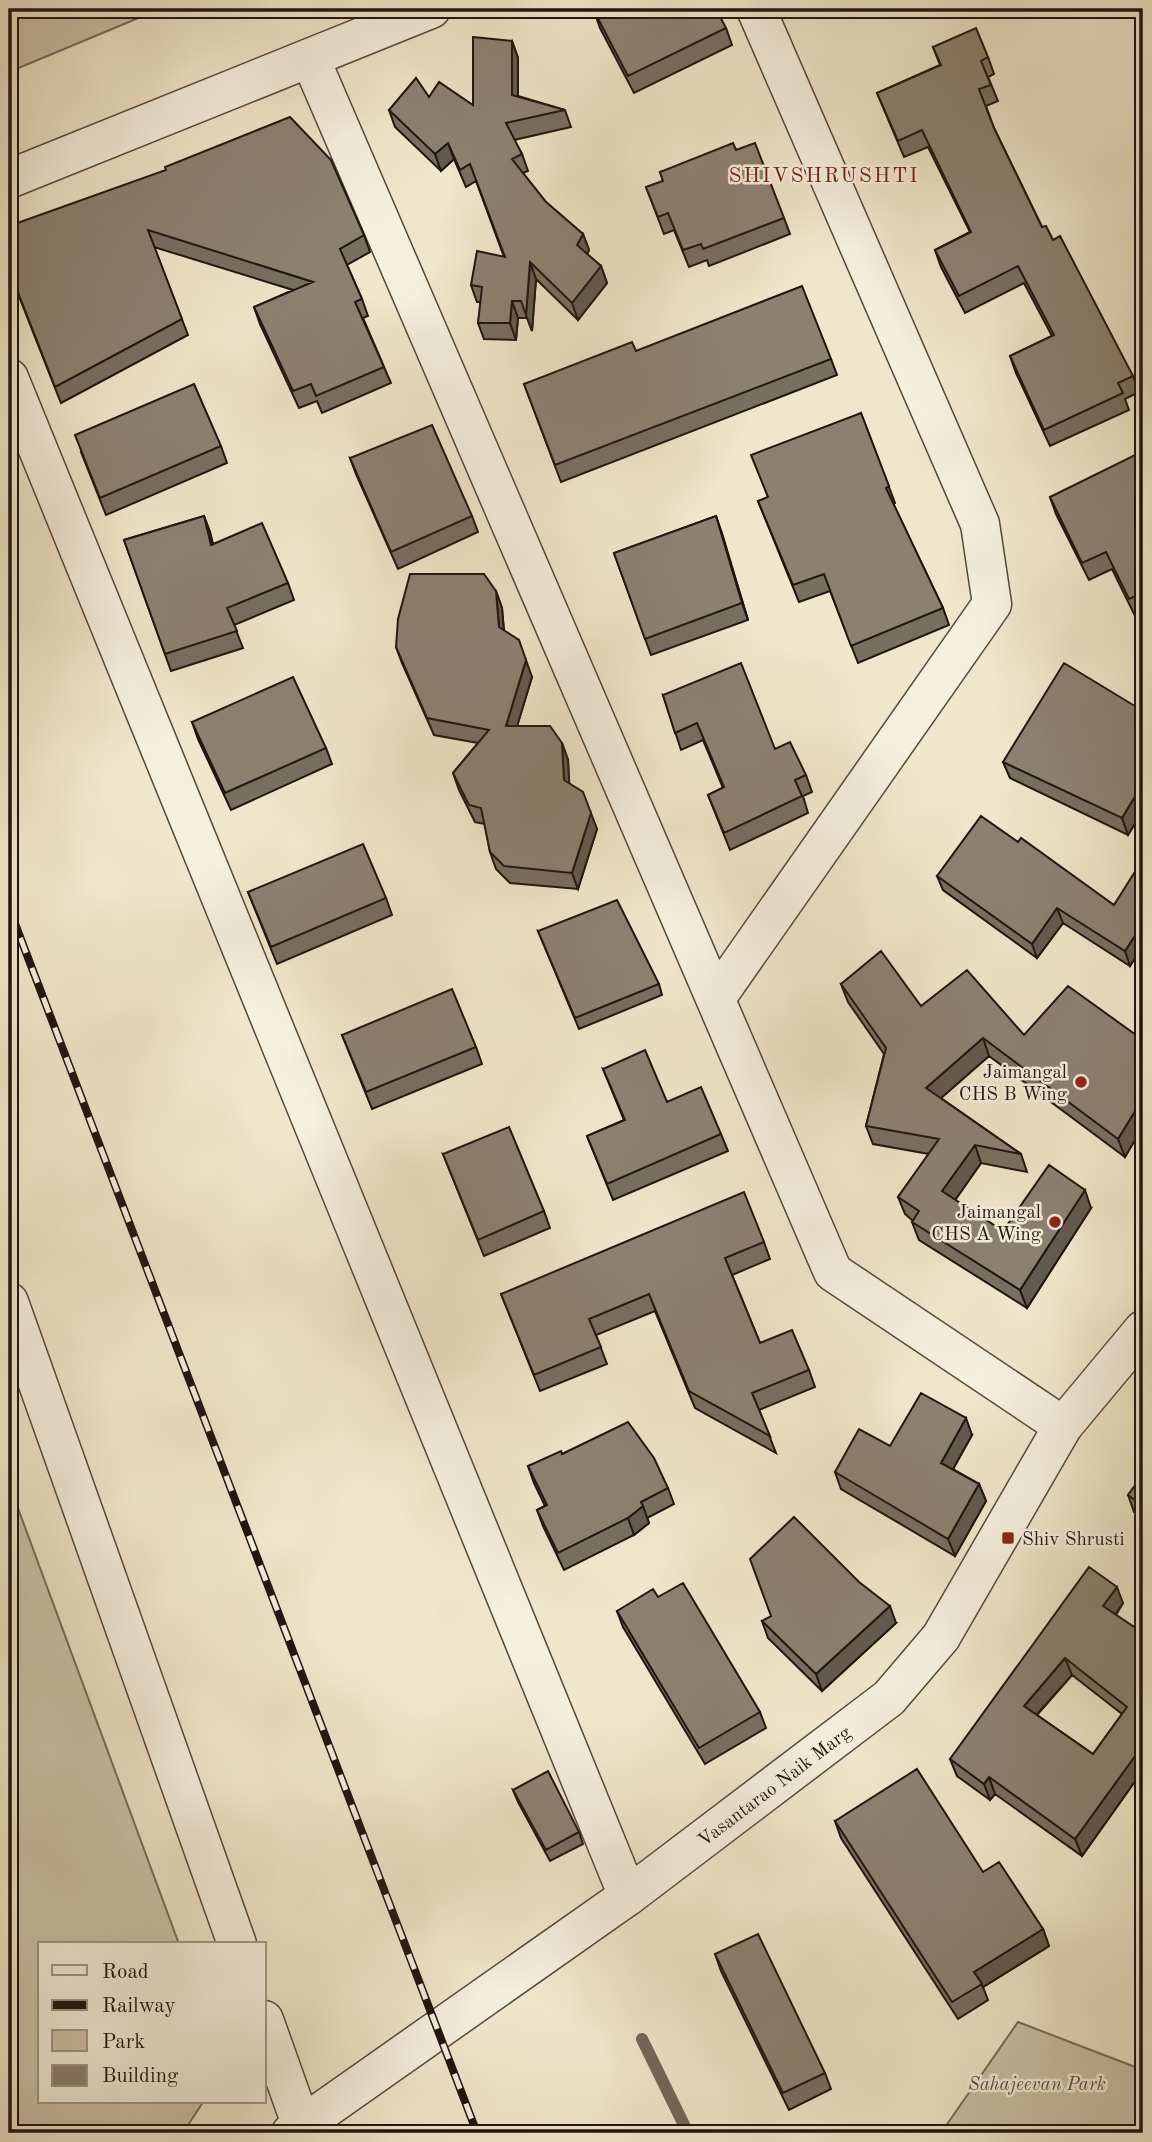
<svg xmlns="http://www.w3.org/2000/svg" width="1152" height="2142" font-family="'Old Standard TT',serif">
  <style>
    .green { fill: #cdc2ab; stroke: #766b5d; stroke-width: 2 }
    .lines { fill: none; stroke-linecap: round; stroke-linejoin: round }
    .stream { stroke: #726759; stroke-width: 12 }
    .minor-casing { stroke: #54483e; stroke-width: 41 }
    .minor { stroke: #f5efdd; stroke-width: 38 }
    .rail-casing { stroke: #20140f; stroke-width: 8 }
    .rail { stroke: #f5efdd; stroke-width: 5; stroke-dasharray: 16; stroke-linecap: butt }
    .wall { fill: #786f61; stroke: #20140f; stroke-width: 2; fill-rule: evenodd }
    .shaded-wall { fill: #625a4f; stroke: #20140f; stroke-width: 2 }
    .building { fill: #8c8171; stroke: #20140f; stroke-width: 2; fill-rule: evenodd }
    .poi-dot { fill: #8f2418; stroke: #f5efdd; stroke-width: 2.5 }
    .labels { text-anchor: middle; stroke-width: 5; stroke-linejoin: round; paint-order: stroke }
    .poi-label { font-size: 19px; fill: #20140f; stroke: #f5efdd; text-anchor: end }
    .street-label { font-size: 19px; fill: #20140f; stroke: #f5efdd }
    .park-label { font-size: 19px; font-style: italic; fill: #5d5146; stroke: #f5efdd }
    .neighbourhood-label { font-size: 21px; letter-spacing: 2px; fill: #7a1f14; stroke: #f5efdd }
  </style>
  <rect width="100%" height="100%" fill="#f0e6cb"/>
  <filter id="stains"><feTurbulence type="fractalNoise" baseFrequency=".00286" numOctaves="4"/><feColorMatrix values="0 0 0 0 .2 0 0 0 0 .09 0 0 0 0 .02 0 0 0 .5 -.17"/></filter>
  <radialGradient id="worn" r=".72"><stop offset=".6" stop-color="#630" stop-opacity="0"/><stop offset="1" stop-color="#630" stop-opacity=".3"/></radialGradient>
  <!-- green -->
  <path class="green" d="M9,9H160L9,72Z
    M9,1484L179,1944H40V2102H203L183,2133H9Z
    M1018,2022L1143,2070V2133H941Z"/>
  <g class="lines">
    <!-- stream -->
    <path class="stream" d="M642,2039L688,2133"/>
    <defs>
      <g id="minor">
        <path d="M310,58L833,1272L1063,1426"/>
        <path d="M9,179L431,9"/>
        <path d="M9,378L628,1896"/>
        <path d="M716,998L992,604L980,524L756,9"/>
        <path d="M9,1302L237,1944"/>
        <path d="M264,2020L301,2124"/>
        <path id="s1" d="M291,2133L628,1896L889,1698L941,1637L1063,1426L1143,1330"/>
      </g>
    </defs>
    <!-- minor casing -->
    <use href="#minor" class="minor-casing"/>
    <!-- minor -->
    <use href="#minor" class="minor"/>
    <defs>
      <path id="rail" d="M9,908L477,2133"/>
    </defs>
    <!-- rail casing -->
    <use href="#rail" class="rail-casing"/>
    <!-- rail -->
    <use href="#rail" class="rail"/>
  </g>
  <!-- wall -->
  <path class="wall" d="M594,11L726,28L732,45L634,93L600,28Z
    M512,41L518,58V96L565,110L571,127L514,140L522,154L528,171L523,173L546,202L583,234L589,250L587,254L601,266L607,283L578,320L536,279L532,331L527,318H518L516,340L484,339L478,323L481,302H477L471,285L504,257L476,181L466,187L454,159L441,171L395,127L389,110L429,97L473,105Z
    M933,47L988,57L994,74L988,77L998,101L986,106L994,128L1042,227L1053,240L1133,376L1139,392L1125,399L1129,410L1050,446L1016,373L1010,356L1052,336L1024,283L965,313L941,267L935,250L970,232L928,147L904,157L877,93L940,65Z
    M736,150L784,218L790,234L709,266L707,260L689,267L674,230L664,234L646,187L663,181L660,172Z
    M9,226L364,235L370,252L347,265L362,299L368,316L363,318L384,367L391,383L322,413L317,401L299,408L260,324L254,307L293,290L154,247L188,335L61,403L9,271Z
    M636,351L831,359L837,375L561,482L524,384Z
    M861,413L895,503L893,504L943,608L949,625L858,663L830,591L799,602L758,501L767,498Z
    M221,446L227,463L106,515L81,452Z
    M350,458L472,516L478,532L398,569L356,474Z
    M1143,462V612L1135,616L1112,569L1089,580L1056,514L1050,497Z
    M204,516L210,532L213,544L288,583L294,600L234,625L243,648L171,671L124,540Z
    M716,516L748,620L651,655L614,553Z
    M496,591L502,608L504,631L532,677L517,726L562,743L568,760L569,783L597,829L578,889L510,883L496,869L490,852L485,824L475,822L459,790L453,773L478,743L434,735L402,663L396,647Z
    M663,695L775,749L806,775L812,792L803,796L808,813L730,850L708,795L723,788L703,740L681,750Z
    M1143,711V810L1128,835L1010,778L1003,762Z
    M192,722L326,748L332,764L231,810L198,739Z
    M1018,842L1114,905L1143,864V945L1130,966L1063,923L1037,958L943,890L937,876Z
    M248,892L386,898L392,915L277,964Z
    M538,931L659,984L662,995L579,1029Z
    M841,984L1024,1035L1143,1040V1126L1125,1157L989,1056L941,1098L1021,1154L1027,1172L981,1163L955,1200L1003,1231L1091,1208L1027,1308L919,1240L912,1222L913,1221L905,1214L898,1197L929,1154L873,1144L866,1126L884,1054L848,1002Z
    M342,1035L476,1047L482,1064L372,1109Z
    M603,1069L667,1102L721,1134L728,1151L613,1200L587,1136L624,1120Z
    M443,1154L544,1211L550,1228L484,1256Z
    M764,1242L770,1259L732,1275L760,1343L809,1370L815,1387L759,1410L776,1453L695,1408L655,1311L596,1335L607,1364L540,1391L501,1294Z
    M972,1435L953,1469L979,1484L986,1501L955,1556L841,1489L835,1472L890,1446Z
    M562,1454L668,1488L674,1504L647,1518L649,1523L634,1535L564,1570L543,1526L537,1510L545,1506L534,1483L528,1466Z
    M1143,1475V1518L1134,1512L1128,1495Z
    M658,1597L760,1712L766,1728L705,1764L623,1627L617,1611Z
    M1123,1603L1116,1615L1143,1633V1770L1082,1856L995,1794L990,1800L957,1776L950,1759ZM1072,1675L1122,1714L1093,1754L1037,1715Z
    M762,1621L896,1623L822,1691L768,1638Z
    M513,1790L579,1832L583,1844L550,1861L518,1802Z
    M835,1821L983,1872L1043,1929L1049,1946L983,1987L988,2000L958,2019L841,1838Z
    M715,1954L825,2073L831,2089L789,2110L721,1971Z"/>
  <!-- shaded-wall -->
  <path class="shaded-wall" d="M512,41L518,58V111L512,95Z
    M448,143L454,159L441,171L435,154Z
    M583,234L589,250L583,262L577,245Z
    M530,262L536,279L532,331L526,315Z
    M601,266L607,283L578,320L572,303Z
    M512,301L518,318L516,340L510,323Z
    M204,516L210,532L217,562L211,545Z
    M716,516L722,533L748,620L742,603Z
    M496,591L502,608L505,644L499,627Z
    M526,660L532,677L512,743L506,726Z
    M562,743L568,760L570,797L564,780Z
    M1143,783V810L1128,835L1122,818Z
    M591,813L597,829L578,889L572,873Z
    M1057,908L1063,923L1037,958L1032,944Z
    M1143,923V945L1130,966L1125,951Z
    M983,1038L989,1056L933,1105L926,1088Z
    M1143,1098V1126L1125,1157L1118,1139Z
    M975,1145L981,1163L949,1209L942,1191Z
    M1085,1190L1091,1208L1027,1308L1020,1290Z
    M966,1418L972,1435L947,1480L941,1463Z
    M979,1484L986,1501L955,1556L948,1539Z
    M643,1506L649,1523L634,1535L628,1518Z
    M1117,1587L1123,1603L1109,1623L1103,1606Z
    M890,1606L896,1623L822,1691L816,1674Z
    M1065,1658L1072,1675L1030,1722L1024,1706Z
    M1143,1745V1770L1082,1856L1075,1839Z
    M989,1777L995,1794L990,1800L984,1784Z
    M1043,1929L1049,1946L983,1987L974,1972Z"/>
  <!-- building -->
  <path class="building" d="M599,9H716L726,28L628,76L594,11Z
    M976,28L988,57L981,61L991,85L979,89L994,128L1042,227L1046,226L1053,240L1060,236L1133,376L1118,383L1123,393L1044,430L1010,356L1054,335L1018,266L959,296L935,250L971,232L922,130L898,141L877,93L941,65L933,47Z
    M473,37L512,41V95L565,110L506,123L522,154L512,159L546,202L583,234L577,245L601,266L572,303L530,262L526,315L521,301H512L510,323H478L482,287L471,285L477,251L505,257L470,164L460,170L448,143L435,154L389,110L416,78L429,97L439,82L473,105Z
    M290,117L331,160L364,235L340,249L362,299L355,302L384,367L316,396L311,384L293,391L254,307L313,282L148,230L182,319L55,387L9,269V226L166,170L165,167Z
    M733,143L736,150L755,143L784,218L703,249L701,244L683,250L668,213L658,217L646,187L663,181L660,172Z
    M802,286L831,359L555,465L524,384L632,342L636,351Z
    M194,384L221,446L100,498L75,435Z
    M861,413L889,486L886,488L943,608L851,646L824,574L793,585L758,501L768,497L751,455Z
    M432,425L472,516L391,552L350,458Z
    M1139,453L1143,462V593L1129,599L1106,552L1082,563L1050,497Z
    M204,516L211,545L262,523L288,583L227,608L237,631L165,654L124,540Z
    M716,516L742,603L645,639L614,553Z
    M410,574H484L496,591L499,627L519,640L526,660L506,726H550L562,743L564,780L583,792L591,813L572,873L504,866L490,852L481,808L469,805L453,773L489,730L427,718L396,647L398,619Z
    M741,663L775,749L790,742L806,775L795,780L802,796L724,833L708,795L724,787L697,723L675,733L663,695Z
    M1064,663L1143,711V783L1122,818L1003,762Z
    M293,677L326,748L225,793L192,722Z
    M981,816L1018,842L1021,838L1114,905L1141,862L1143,864V923L1125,951L1057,908L1032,944L937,876Z
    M363,844L386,898L271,947L248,892Z
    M617,900L659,984L575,1018L538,931Z
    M881,951L921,1006L967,970L1024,1035L1068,986L1143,1040V1098L1118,1139L983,1038L926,1088L1021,1154L975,1145L942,1191L1003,1231L1049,1165L1085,1190L1020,1290L912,1222L919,1211L898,1197L939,1139L866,1126L886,1048L841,984Z
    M452,989L476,1047L366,1092L342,1035Z
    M645,1050L667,1102L701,1087L721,1134L607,1184L587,1136L625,1120L603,1069Z
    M509,1127L544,1211L478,1240L443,1154Z
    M744,1192L764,1242L725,1258L760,1343L792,1330L809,1370L752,1393L770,1436L689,1391L649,1294L589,1319L601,1347L534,1375L501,1294Z
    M921,1393L966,1418L941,1463L979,1484L948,1539L835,1472L859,1429L890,1446Z
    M628,1422L654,1458L668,1488L641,1502L643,1506L628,1518L558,1553L537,1510L547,1505L528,1466L561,1451L562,1454Z
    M1143,1475V1506L1128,1495Z
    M794,1517L859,1582L890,1606L816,1674L762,1621L771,1616L750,1559Z
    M1089,1567L1117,1587L1103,1606L1143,1633V1745L1075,1839L989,1777L984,1784L950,1759ZM1065,1658L1127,1707L1093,1754L1024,1706Z
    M683,1583L760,1712L699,1748L617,1611L653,1589L658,1597Z
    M917,1769L983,1872L999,1862L1043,1929L974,1972L982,1984L952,2002L835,1821Z
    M548,1771L579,1832L546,1850L513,1790Z
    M758,1934L825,2073L783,2093L715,1954Z"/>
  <!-- markers -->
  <g class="poi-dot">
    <circle cx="1081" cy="1082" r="7"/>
    <circle cx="1055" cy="1222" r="7"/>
    <rect x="1001" y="1531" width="14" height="14" rx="3.5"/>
  </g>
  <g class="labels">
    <!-- poi labels -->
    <g class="poi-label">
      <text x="1067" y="1078">Jaimangal<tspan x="1067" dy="22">CHS B Wing</tspan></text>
      <text x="1041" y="1218">Jaimangal<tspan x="1041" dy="22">CHS A Wing</tspan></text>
      <text x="1022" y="1545" text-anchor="start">Shiv Shrusti</text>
    </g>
    <!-- street labels -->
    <g class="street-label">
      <text dy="7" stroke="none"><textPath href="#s1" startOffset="595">Vasantarao Naik Marg</textPath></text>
    </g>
    <!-- park labels -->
    <g class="park-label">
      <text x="1037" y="2090">Sahajeevan Park</text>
    </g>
    <!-- neighbourhood labels -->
    <g class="neighbourhood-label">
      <text x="824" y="182">SHIVSHRUSHTI</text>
    </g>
  </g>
  <!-- margin -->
  <rect width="1152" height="2142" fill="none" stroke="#f0e6cb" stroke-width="35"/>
  <rect x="10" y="10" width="1131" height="2121" fill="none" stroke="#20140f" stroke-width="3.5"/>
  <rect x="18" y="18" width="1117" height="2107" fill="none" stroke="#20140f" stroke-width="2"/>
  <!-- legend -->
  <rect x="38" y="1942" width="228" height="161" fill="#f5efdd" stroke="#a0978b" stroke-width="2"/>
  <rect x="52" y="1965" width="35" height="10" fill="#f5efdd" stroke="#a0978b" stroke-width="2"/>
  <text x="102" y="1978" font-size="21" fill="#20140f">Road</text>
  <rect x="52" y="2000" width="35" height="10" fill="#20140f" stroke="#a0978b" stroke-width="2"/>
  <text x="102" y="2012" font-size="21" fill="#20140f">Railway</text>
  <rect x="52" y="2030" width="35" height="21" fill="#cdc2ab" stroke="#a0978b" stroke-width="2"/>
  <text x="102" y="2048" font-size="21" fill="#20140f">Park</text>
  <rect x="52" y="2065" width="35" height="21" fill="#8c8171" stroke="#a0978b" stroke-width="2"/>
  <text x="102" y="2082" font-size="21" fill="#20140f">Building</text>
  <rect width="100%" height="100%" filter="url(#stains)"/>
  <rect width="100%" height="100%" fill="url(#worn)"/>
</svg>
